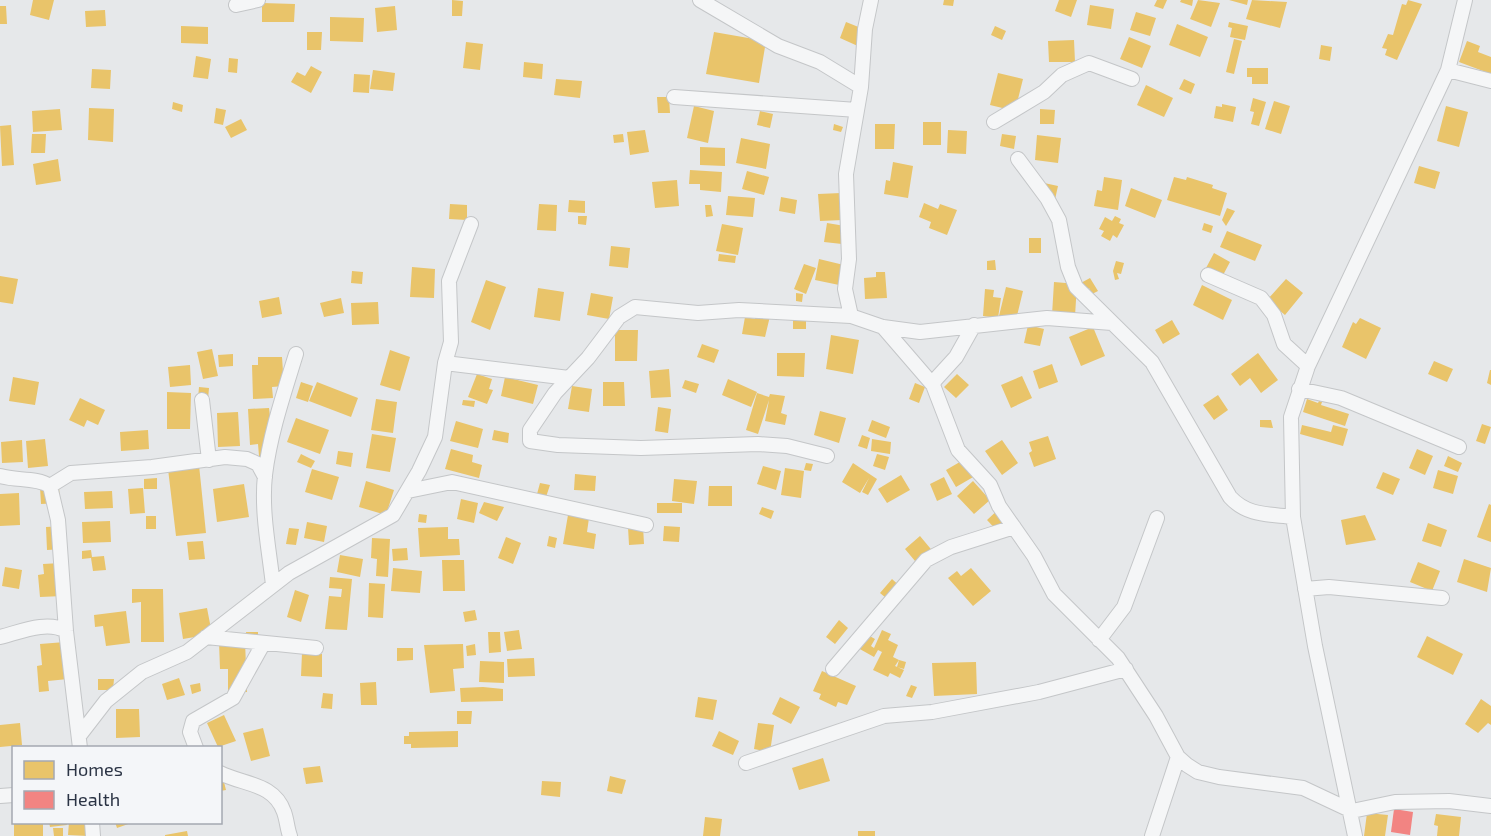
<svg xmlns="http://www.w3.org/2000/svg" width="1491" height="836" font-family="'Exo 2',sans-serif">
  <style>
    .homes { fill: #e9c46a }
    .health { fill: #f28482 }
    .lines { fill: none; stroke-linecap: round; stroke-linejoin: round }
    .minor-casing { stroke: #c4c6c8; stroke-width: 16 }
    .minor { stroke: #f5f6f7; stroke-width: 14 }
  </style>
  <rect width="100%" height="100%" fill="#e6e8ea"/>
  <!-- homes -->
  <path class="homes" d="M33,0H54L49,20L30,15Z
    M452,0L463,1L462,16H452Z
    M944,0H954L953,6L943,5Z
    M1059,0H1077L1071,17L1055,11Z
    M1157,0H1167L1163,9L1154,6Z
    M1181,0H1193L1192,6L1180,2Z
    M1198,0L1220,3L1211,27L1190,19Z
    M1229,0H1248L1247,5Z
    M1252,0L1287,2L1280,28L1246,19Z
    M1408,0L1422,4L1397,60L1385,55L1387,49L1382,48L1388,34L1393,35L1402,4L1406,5Z
    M262,3L295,4L294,22H262Z
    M1090,5L1114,9L1111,29L1087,25Z
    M0,6H6L7,24H0Z
    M395,6L397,30L377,32L375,8Z
    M105,10L106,26L86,27L85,11Z
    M1136,12L1156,18L1150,36L1130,30Z
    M330,17L364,18L363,42L330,41Z
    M846,22L866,30L860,47L840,38Z
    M1229,22L1248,26L1245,40L1230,37L1232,28L1228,27Z
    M1177,24L1208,37L1200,57L1169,45Z
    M181,26L208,27V44L181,43Z
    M995,26L1006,31L1002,40L991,35Z
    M307,32H322L321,50H307Z
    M714,32L766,41L759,83L706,74Z
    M1129,37L1151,46L1142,68L1120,59Z
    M1234,39L1242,41L1234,74L1226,72Z
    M1074,40L1075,62H1049L1048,41Z
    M1467,41L1480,46L1478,52L1491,57V74L1459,62Z
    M466,42L483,44L480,70L463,68Z
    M1321,45L1332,47L1330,61L1319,59Z
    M196,56L211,59L208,79L193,77Z
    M229,58L238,59L237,73L228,72Z
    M524,62L543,64L542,79L523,77Z
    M311,66L322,72L311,93L291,82L297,72L305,76Z
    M1247,68H1268V84H1252V77H1247Z
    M92,69L111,70L110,89L91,88Z
    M373,70L395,73L393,91L370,89Z
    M998,73L1023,79L1015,111L990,105Z
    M354,74L370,75L369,93L353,92Z
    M556,79L582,81L580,98L554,95Z
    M1184,79L1195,84L1191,94L1179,89Z
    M1146,85L1173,98L1164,117L1137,105Z
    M657,97H669L670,113H658Z
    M1253,98L1266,102L1259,126L1251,124L1254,112L1250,111Z
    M1274,101L1290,106L1281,134L1265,129Z
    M173,102L183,105L182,112L172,109Z
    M1222,104L1236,107L1233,122L1214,118L1216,106L1222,107Z
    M694,106L714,111L708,143L687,138Z
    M1446,106L1468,112L1459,147L1437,141Z
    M89,108L114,109L113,142L88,140Z
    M216,108L226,110L223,125L214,123Z
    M60,109L62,130L33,132L32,111Z
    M1040,109L1055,110L1054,124H1040Z
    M760,111L773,114L770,128L757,125Z
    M241,119L247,130L231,138L225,127Z
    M923,122H941V145H923Z
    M834,124L843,127L841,132L833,130Z
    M875,124H895L894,149H875Z
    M11,125L14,165L2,166L0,126Z
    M645,130L649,152L630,155L627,132Z
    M948,130L967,131L966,154L947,153Z
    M32,134H46L45,153H31Z
    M623,134L624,142L614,143L613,135Z
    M1002,134L1016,136L1014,149L1000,146Z
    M1037,135L1061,138L1058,163L1035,160Z
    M741,138L770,144L766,169L736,163Z
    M700,147L725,148V166L700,165Z
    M58,159L61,181L36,185L33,164Z
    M893,162L913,166L908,198L884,194L886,180L890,181Z
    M1419,166L1440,172L1435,189L1414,183Z
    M690,170L722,172L721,192L700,190V184H689Z
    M747,171L769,177L764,195L742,189Z
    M1104,177L1122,180L1118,210L1094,206L1097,190L1102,191Z
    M1174,177L1186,180L1187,177L1213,185L1212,188L1227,193L1220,216L1167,200Z
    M677,180L679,206L655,208L652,182Z
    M1035,181L1058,186L1054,204L1039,200L1041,193L1033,191Z
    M1131,188L1162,200L1155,218L1125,206Z
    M841,193L843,220L820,221L818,194Z
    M728,196L755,198L753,217L726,215Z
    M781,197L797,200L795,214L779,211Z
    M569,200L585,201V213L568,212Z
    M924,203L938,209L940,204L957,210L947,235L929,228L931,222L919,217Z
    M450,204L467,205V220L449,219Z
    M539,204L557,205L556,231L537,230Z
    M705,205H711L713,216L706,217Z
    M1227,208L1235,211L1226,226L1222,220Z
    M578,216H587L586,225L578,224Z
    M1115,216L1121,219L1119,223L1124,225L1117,238L1113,235L1110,241L1101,236L1104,231L1099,229L1105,217L1112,221Z
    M827,223L845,226L842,244L824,242Z
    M1204,223L1213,226L1211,233L1202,230Z
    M722,224L743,228L738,255L716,251Z
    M1227,231L1262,245L1255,261L1220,247Z
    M1029,238H1041V253H1029Z
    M611,246L630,248L628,268L609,266Z
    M1214,253L1230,262L1222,277L1206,268Z
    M719,254L736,256L735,263L718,261Z
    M819,259L848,266L844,286L815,280Z
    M995,260L996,270H987V261Z
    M1116,261L1124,263L1121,274L1117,273L1119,279L1115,280L1113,271Z
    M804,264L816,268L806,294L794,289Z
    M412,267L435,269L434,298L410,297Z
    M352,271L363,272L362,284L351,283Z
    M876,272H885L887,298L865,299L864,278L876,277Z
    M0,276L18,279L13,304L0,302Z
    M1090,278L1098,291L1092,294L1089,288L1083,292L1079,284Z
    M1286,279L1303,293L1285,315L1267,300Z
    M486,280L506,287L490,330L471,322Z
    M1054,282L1077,284L1075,316L1052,315Z
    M1202,285L1232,300L1223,320L1193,305Z
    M1006,287L1023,291L1016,320L999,316Z
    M538,288L564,292L560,321L534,317Z
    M985,289L994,290L993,297L1001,298L998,318L983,316Z
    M591,293L613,297L609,319L587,315Z
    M796,293L803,294L802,302L796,301Z
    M279,297L282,314L262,318L259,301Z
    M341,298L344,313L324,317L320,303Z
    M378,302L379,324L352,325L351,303Z
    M756,310L771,312L765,337L742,334L745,317L755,319Z
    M1360,318L1381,328L1366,359L1342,347L1353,322L1356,324Z
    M793,319H806V329H793Z
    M1172,320L1180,334L1163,344L1155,330Z
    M1028,325L1044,329L1040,346L1024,343Z
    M1093,327L1105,356L1081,366L1069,337Z
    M615,330H638L637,361H615Z
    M831,335L859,340L853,374L826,369Z
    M702,344L719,350L714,363L697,357Z
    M212,349L218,376L203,379L197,352Z
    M390,350L410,357L400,391L380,385Z
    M777,353H805L804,377L777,376Z
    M1258,353L1278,380L1261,393L1250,378L1240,386L1231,374Z
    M233,354V366L219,367L218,355Z
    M258,357H282L284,386L272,387L273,398L253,399L252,365H258Z
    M1434,361L1453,369L1447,382L1428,374Z
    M1052,364L1058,382L1039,389L1033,371Z
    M190,365L191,385L170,387L168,367Z
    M669,369L671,397L651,398L649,371Z
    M1490,370H1491V385L1487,383Z
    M477,374L492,379L489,389L493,390L487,404L468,397Z
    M957,374L969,385L956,398L944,387Z
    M1022,376L1032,398L1011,408L1001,385Z
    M13,377L39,382L35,405L9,401Z
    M505,377L538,385L533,404L501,396Z
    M728,379L757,392L751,407L722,395Z
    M685,380L699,384L696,393L682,388Z
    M301,382L313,386L308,402L296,398Z
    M317,382L358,398L351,417L309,401Z
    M603,382H624L625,406H603Z
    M915,383L925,387L919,403L909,399Z
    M572,386L592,389L589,412L568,409Z
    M199,387L209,388L207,411L197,410Z
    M167,392L191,393L190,429H167Z
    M757,393L769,397L770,394L785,396L781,413L787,415L785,425L765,421L769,400L758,434L746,430Z
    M1218,395L1228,410L1214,420L1203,405Z
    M80,398L105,410L98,425L87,420L84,427L69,420Z
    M376,399L397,402L393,433L371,430Z
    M1307,399L1318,403L1319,401L1322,402L1321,405L1349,414L1345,426L1303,412Z
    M463,400L475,401L474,407L462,405Z
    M658,407L671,409L668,433L655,431Z
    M269,408L270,416H276L271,455L259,456L258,444L250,445L248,409Z
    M820,411L846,418L839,443L814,435Z
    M238,412L240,446L218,447L217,413Z
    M296,418L329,430L320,454L287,442Z
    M872,420L890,427L886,438L868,431Z
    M1260,420H1271L1273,428L1260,427Z
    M456,421L483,429L478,448L450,441Z
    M1482,424L1491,427L1485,444L1476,441Z
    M1302,425L1331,432L1333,425L1348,429L1343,446L1300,434Z
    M148,430L149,449L121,451L120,432Z
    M494,430L509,433L508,443L492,440Z
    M372,434L396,438L390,472L366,468Z
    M862,435L870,438L867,449L858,446Z
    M1048,436L1056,459L1034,467L1029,453L1032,451L1029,442Z
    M45,439L48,466L28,468L26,441Z
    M872,439L891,442L890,454L871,451Z
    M22,440L23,462L2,463L1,442Z
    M1002,440L1018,463L1002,475L985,451Z
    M451,449L473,455L472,462L482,465L479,478L445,469Z
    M1417,449L1433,456L1425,475L1409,468Z
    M338,451L353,453L351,467L336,464Z
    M301,454L315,461L311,468L297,462Z
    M877,454L889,457L885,470L873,466Z
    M1448,456L1462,463L1458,472L1444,466Z
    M965,459L975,476L956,487L946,470Z
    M806,463L813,464L811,471L804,470Z
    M853,463L877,479L868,495L862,492L869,478L860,493L842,482Z
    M199,465L206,533L176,536L168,469Z
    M763,466L781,471L776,490L757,484Z
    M785,468L804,471L801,498L781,495Z
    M312,469L339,477L332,500L305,492Z
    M1438,470L1458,476L1453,494L1433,488Z
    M1383,472L1400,479L1393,495L1376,488Z
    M575,474L596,476L595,491L574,490Z
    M901,475L910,490L887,503L878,489Z
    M944,477L952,494L937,501L930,484Z
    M157,478V489H144V479Z
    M674,479L697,481L694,504L672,501Z
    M366,481L394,490L386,515L359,507Z
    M973,481L990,500L974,514L957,496Z
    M540,483L550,485L546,497L537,494Z
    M244,484L249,517L217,522L213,489Z
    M709,486H732V506H708Z
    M40,487H59L60,503L41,504Z
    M143,488L145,513L130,514L128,489Z
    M112,491L113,508L85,509L84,492Z
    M19,493L20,525L0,526V494Z
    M461,499L478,503L474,523L457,519Z
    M484,502L504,507L497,521L479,513Z
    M657,503H682V513H657Z
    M1489,504L1491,505V542L1477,537Z
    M762,507L774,511L771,519L759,514Z
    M1001,507L1014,522L1000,534L987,520Z
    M419,514L427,515L426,523L418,522Z
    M568,515L589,518L587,532L596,534L594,549L563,544Z
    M1365,515L1376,540L1346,545L1341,520Z
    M146,516H156V529H146Z
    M110,521L111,542L83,543L82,522Z
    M307,522L327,526L324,542L304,538Z
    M1428,523L1447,530L1441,547L1422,541Z
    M63,526L64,549L47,550L46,527Z
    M643,526L644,544L629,545L628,527Z
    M664,526L680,527L679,542L663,541Z
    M448,527V539H459L460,555L420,557L418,528Z
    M289,528L299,529L296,545L286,544Z
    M549,536L557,538L555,548L547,546Z
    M920,536L935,554L920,567L905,549Z
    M506,537L521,543L513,564L498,558Z
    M372,538L390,539L388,577L376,576L377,559L371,558Z
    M203,541L205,559L189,560L187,542Z
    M407,548L408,560L393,561L392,549Z
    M91,550L92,557L104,556L106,570L93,571L91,558L82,559V551Z
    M340,555L363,559L360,577L337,572Z
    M1464,559L1491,568L1487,592L1457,582Z
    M442,560H464L465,591H443Z
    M1418,562L1440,571L1432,591L1410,582Z
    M61,563L63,596L40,597L38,575L44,574L43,564Z
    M5,567L22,570L19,589L2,586Z
    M393,568L422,571L420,593L391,591Z
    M971,568L991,591L973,606L948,578L957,571L961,576Z
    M330,577L352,579L347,630L325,629L329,596L341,597L342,589L329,588Z
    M892,579L904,590L892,603L880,593Z
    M369,583L385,584L383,618L368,617Z
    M132,589H163L164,642H141V602L132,603Z
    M295,590L309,595L301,622L287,617Z
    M207,608L212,634L183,639L179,613Z
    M475,610L477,620L465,622L463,612Z
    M126,611L130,643L106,646L103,626L95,627L94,615Z
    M839,620L848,628L835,644L826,637Z
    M519,630L522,649L507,651L504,632Z
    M882,630L891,634L888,640L898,645L893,657L899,660L895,666L904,670L900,678L890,673L888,677L873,670L882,652L878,650L874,657L858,648L866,634L875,639L871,646L874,648Z
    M246,632H258V646H247Z
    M488,632H500L501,652L489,653Z
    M1427,636L1463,654L1453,675L1417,657Z
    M245,641L247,692L228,693V669H220L219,642Z
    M65,642L68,679L48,681L49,691L39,692L37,666L42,665L40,644Z
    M463,644L464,668L453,669L455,691L430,693L424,645Z
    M475,644L476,655L467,656L466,646Z
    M397,648H413V660L397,661Z
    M302,653L322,654V677L301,676Z
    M534,658L535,676L508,677L507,659Z
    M899,660L906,662L904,669L897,667Z
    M480,661L504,662V683L479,682Z
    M976,662L977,694L934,696L932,663Z
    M822,671L856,686L847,705L838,702L836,707L819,699L821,694L813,691Z
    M179,678L185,695L167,700L162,684Z
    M98,679H114L113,690H98Z
    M376,682L377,705H361L360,683Z
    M200,683L201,691L192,694L190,685Z
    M911,685L917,687L912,698L906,696Z
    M483,687L503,689V701L461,702L460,688Z
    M323,693L333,694L332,709L321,708Z
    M698,697L717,700L713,720L695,717Z
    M780,697L800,707L791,724L772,714Z
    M1481,699L1491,706V725L1488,723L1478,733L1465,724Z
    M116,709H139L140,737L116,738Z
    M457,711H472L471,724H457Z
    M224,715L236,741L218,747L207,723Z
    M20,723L22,745L0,747V725Z
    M758,723L774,725L770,752L754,749Z
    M263,728L270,756L251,761L243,733Z
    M458,731V747L411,748V744H404V736H409V732Z
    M719,731L739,741L733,755L712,746Z
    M823,758L830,781L799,790L792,768Z
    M320,766L323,782L306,784L303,768Z
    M610,776L626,780L622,794L607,791Z
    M220,778H223L226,790L220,791Z
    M542,781L561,782L560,797L541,795Z
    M1367,813L1388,815L1385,836H1364Z
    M1436,814L1461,817L1459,836H1437L1438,826L1434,825Z
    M705,817L722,819L720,836H703Z
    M14,822H43V836H14Z
    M49,822H66L67,825L50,827Z
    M69,822H89L88,836L68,835Z
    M115,822H131V823L117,828Z
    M53,828H63V836H54Z
    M187,831L188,836H165V835Z
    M858,831H875V836H858Z"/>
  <!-- health -->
  <path class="health" d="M1394,809L1413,812L1410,835L1391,832Z"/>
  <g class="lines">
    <defs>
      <path id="minor" d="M700,0L778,46L820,62L861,87
        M236,5L258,0
        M1448,70L1491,81
        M674,97L857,110
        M994,122L1044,92L1062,75L1089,63L1132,79
        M1018,159L1047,198L1059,220L1068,267L1076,287L1152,362L1230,497C1247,516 1269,514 1293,517
        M1208,275L1261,298L1274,315L1284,344L1308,366
        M851,316L845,289L849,259L846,174L861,87L865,29L871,0
        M974,325L956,357L935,380L933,385L958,450L990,485L999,506L1034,556L1054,594L1118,658L1156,716L1178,757L1187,765L1198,772L1219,777L1303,788L1352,811L1395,802L1449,801L1491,806
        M883,327L933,385
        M445,363L569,378
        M1299,389L1341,398L1459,447
        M202,400L209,460
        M827,456L787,446L758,444L641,448L558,445L530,441V430L555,393L588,358L619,317L635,307L698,313L739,310L851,316L883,327L920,332L1047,318L1112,323
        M0,476C16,481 36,477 50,486L58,520L66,631L80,748
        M50,486L71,473L152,467L225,457L247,459L258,464L265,477
        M408,491L452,482L646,525
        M273,585C269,549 261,511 265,475C270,434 284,393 296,354
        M1305,589L1329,587L1442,598
        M0,637C20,632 47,620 66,631
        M206,637L316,648
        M1099,640L1124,607L1157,518
        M833,669L926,560L951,547L1014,527
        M79,736L106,701L142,672L187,652L289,573L393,515L419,471L435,437L445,363L451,342L449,281L471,224
        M196,748L190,732L193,721L233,698L263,644
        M746,763L884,716L932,712L1039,692L1126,669
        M220,773C244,785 274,783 284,812C287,820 287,828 290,836
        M0,796L14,795
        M92,822L93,836
        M1152,836L1178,757
        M1355,836L1315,646L1293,517L1291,417L1308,366L1448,70L1465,0"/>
    </defs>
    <!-- minor casing -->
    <use href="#minor" class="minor-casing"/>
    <!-- minor -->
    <use href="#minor" class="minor"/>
  </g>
  <!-- legend -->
  <rect x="12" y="746" width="210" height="78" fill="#f4f6f9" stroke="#a4a8b1" stroke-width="1.5"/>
  <rect x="24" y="761" width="30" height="18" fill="#e9c46a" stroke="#a4a8b1" stroke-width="1.5"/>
  <text x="66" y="776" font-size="18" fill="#2b3445">Homes</text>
  <rect x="24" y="791" width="30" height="18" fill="#f28482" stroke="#a4a8b1" stroke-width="1.5"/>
  <text x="66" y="806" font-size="18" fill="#2b3445">Health</text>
</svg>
